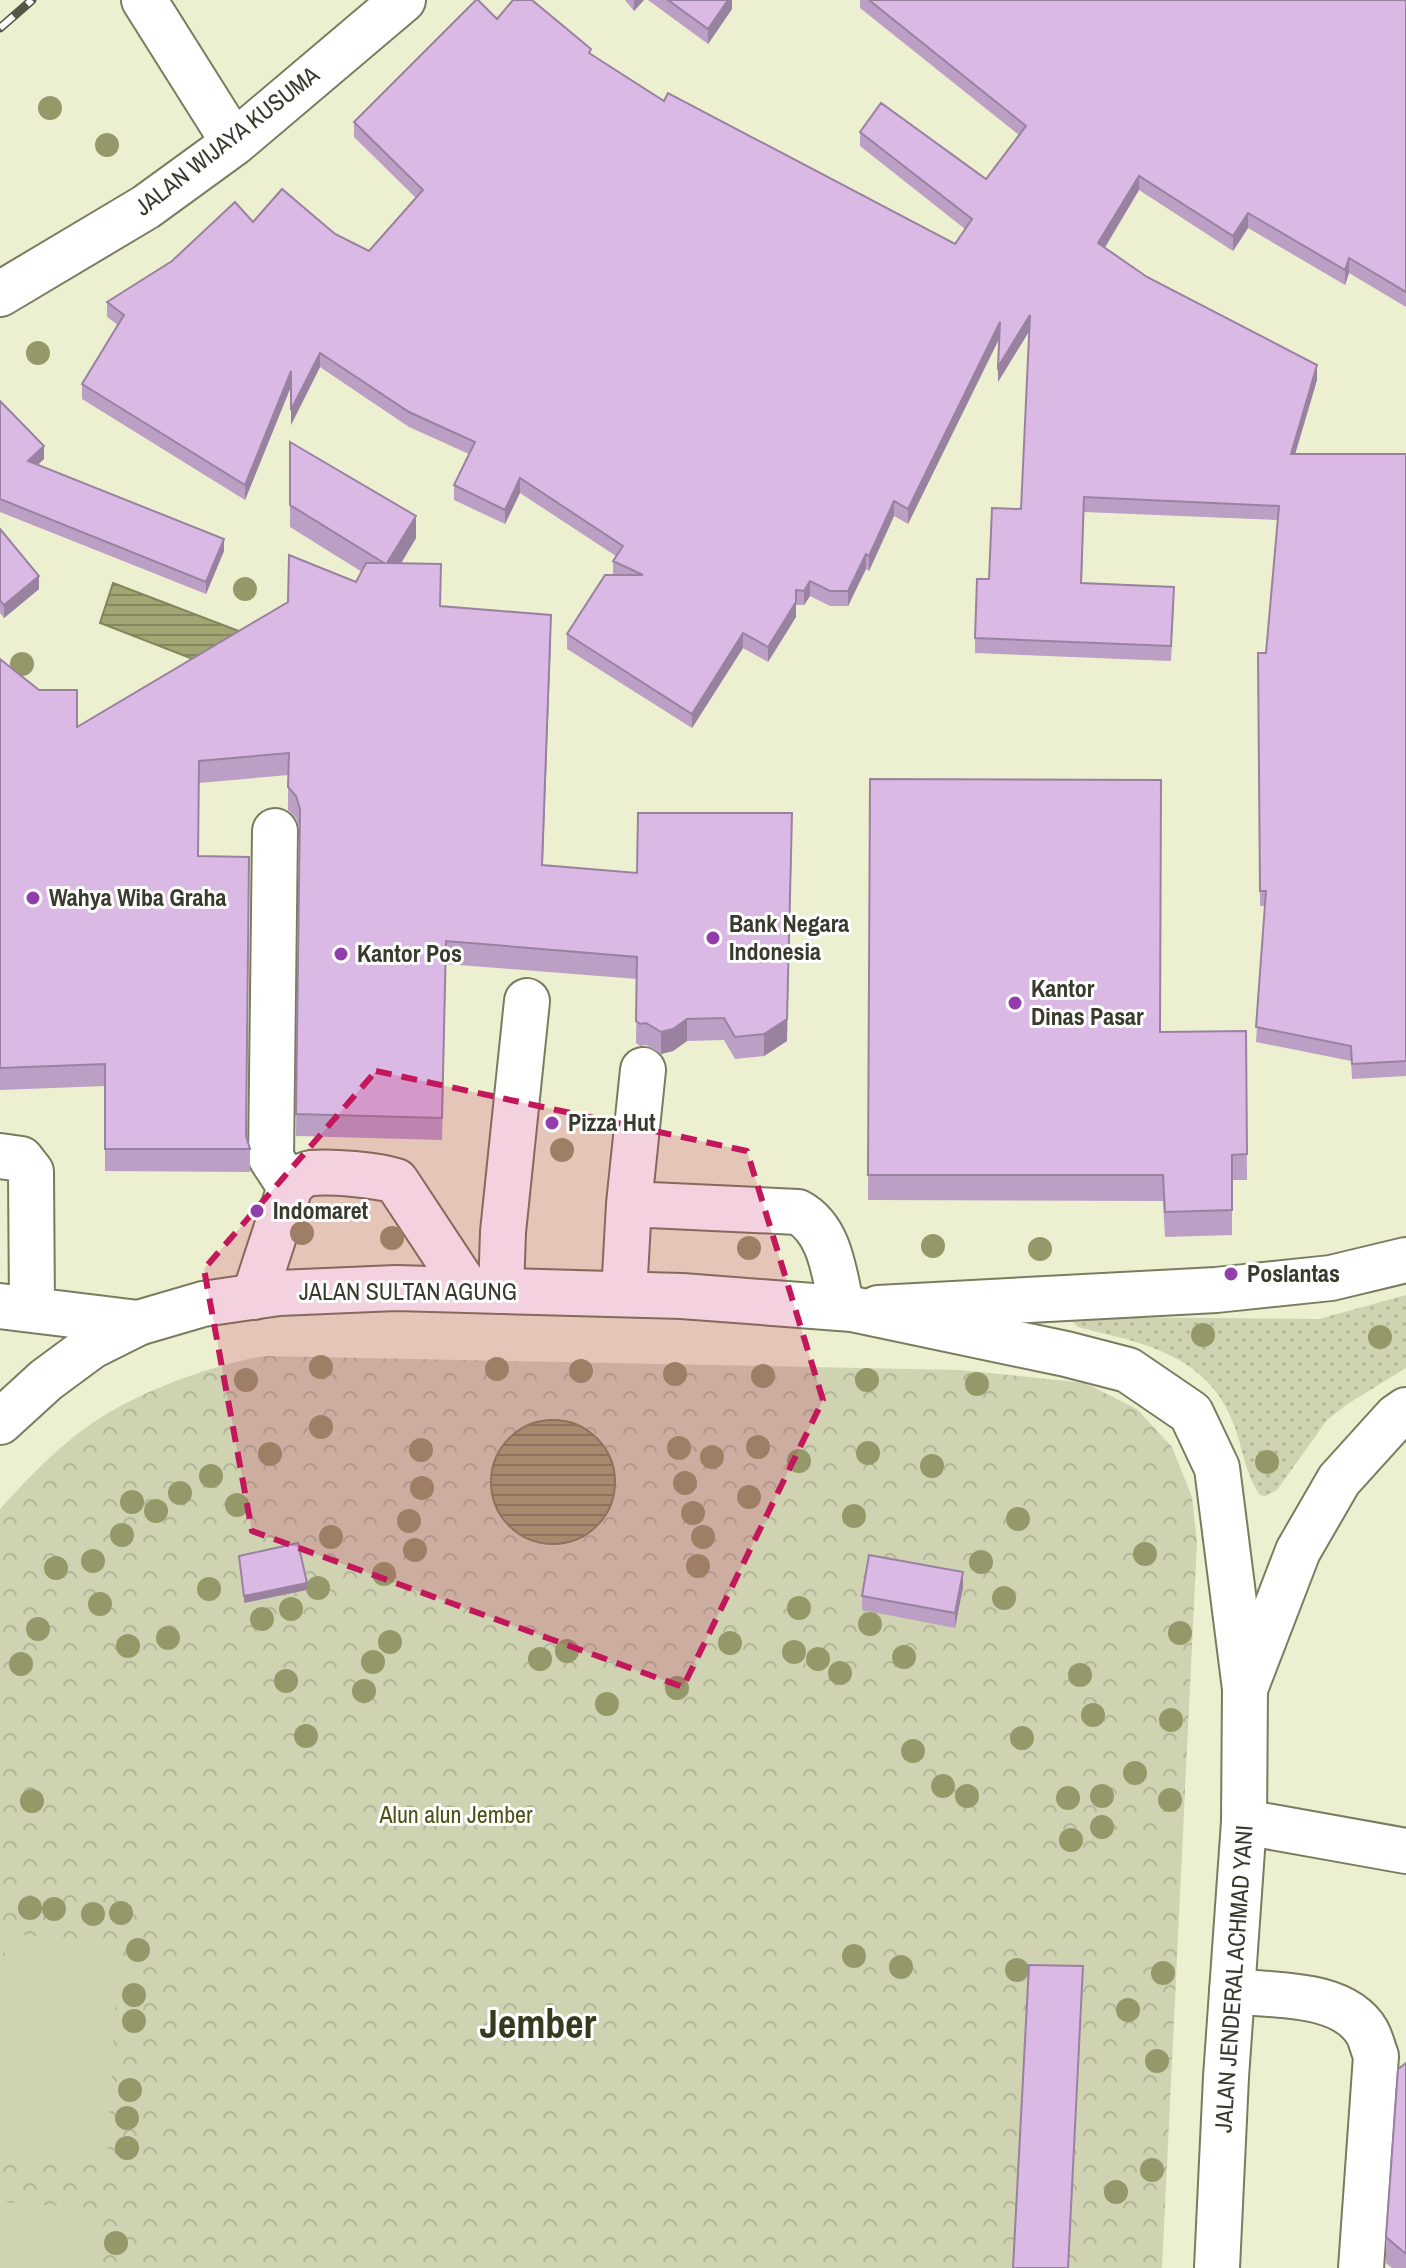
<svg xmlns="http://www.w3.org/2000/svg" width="1406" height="2268" font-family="'Archivo Narrow',sans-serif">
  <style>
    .grass { fill: url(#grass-dots) }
    .park { fill: url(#park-crowns) }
    .pitch { fill: #cfd3b1 }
    .water { fill: url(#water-rules); stroke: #82865d; stroke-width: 2 }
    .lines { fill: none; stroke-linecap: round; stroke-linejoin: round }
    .minor-casing { stroke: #797c5e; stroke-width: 48 }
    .major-casing { stroke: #797c5e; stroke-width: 48 }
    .highway-casing { stroke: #797c5e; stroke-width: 48 }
    .minor { stroke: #fff; stroke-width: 44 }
    .major { stroke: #fff; stroke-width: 44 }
    .highway { stroke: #fff; stroke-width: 44 }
    .rail-casing { stroke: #545646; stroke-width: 9 }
    .rail { stroke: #fff; stroke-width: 6; stroke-dasharray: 18; stroke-linecap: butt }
    .tree { fill: #959969 }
    .wall { fill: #bb9fc5 }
    .shaded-wall { fill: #9982a0 }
    .building { fill: #dab9e5; stroke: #9982a0; stroke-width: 2 }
    .marked { fill: #c2185b; fill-opacity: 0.2; stroke: #c2185b; stroke-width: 6; stroke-dasharray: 16 10; stroke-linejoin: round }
    .poi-dot { fill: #923dab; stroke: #fff; stroke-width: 3 }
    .labels { text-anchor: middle; stroke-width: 6; stroke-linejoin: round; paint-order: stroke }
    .street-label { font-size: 24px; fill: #393a2d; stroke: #fff }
    .poi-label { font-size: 24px; font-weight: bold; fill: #393a2d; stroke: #fff; text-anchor: start }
    .park-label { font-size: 24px; fill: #4d5115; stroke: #fff }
    .town-label { font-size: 40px; font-weight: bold; fill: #383a1f; stroke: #fff }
  </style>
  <defs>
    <pattern id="grass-dots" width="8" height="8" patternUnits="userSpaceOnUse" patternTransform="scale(2)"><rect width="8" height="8" fill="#cfd3b1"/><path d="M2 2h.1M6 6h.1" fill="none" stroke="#b2b699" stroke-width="1.8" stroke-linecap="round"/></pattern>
    <pattern id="park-crowns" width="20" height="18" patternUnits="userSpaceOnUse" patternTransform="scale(2)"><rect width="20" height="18" fill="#cfd3b1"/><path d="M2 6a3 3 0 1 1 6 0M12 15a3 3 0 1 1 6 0" fill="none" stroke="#b2b699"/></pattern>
    <pattern id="water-rules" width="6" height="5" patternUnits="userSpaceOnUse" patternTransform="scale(2)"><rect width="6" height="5" fill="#a1a672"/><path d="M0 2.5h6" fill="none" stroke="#84885e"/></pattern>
  </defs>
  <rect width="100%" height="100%" fill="#edf0d0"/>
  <!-- grass -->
  <path class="grass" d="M1406,1295V1368L1346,1405L1327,1420L1277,1490L1265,1496L1260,1495C1245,1474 1243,1449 1234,1425C1208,1354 1142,1343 1078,1327L1073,1322L1074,1318L1078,1317L1319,1319Z"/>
  <!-- park -->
  <path class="park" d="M264,1356L961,1370L1085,1383L1137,1409L1172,1447L1192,1497L1197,1542L1162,2268H0V1509C26,1480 53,1452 84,1429C133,1393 206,1367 264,1356Z"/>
  <!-- pitch -->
  <path class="pitch" d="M6,1934L119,1941L107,2158L0,2152V2044Z
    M0,2202L102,2209L98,2268H0Z"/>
  <!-- water -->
  <path class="water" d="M113,583L257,638L203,663L100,623Z
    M491 1482a62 62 0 1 1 124 0a62 62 0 1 1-124 0Z"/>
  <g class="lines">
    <defs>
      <path id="minor" d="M144,0L234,143
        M0,294L146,207L234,143L403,0
        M275,831L271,1158L290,1187
        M0,1156L21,1159L31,1172L32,1309
        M629,1204L798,1212C831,1230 834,1274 842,1308
        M501,1291L503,1232L527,1001
        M624,1294L629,1204L643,1070
        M254,1297L290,1187C296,1180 301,1175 311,1173C332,1171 376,1175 396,1181L468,1290
        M0,1306L138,1323
        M1244,1822L1406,1851
        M1232,1991C1274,1996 1343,1991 1367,2032C1371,2039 1373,2049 1376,2056L1361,2268"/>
      <path id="major" d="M878,1308L1216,1290L1331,1278L1406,1260
        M1245,1689L1298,1551L1339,1480L1396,1417L1406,1410"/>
      <path id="highway" d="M0,1422L46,1380L92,1346L138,1323L203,1304L279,1293L396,1288L682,1296L852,1309L1066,1354L1128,1370L1191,1413L1217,1468L1245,1689L1244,1822L1226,2077L1217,2268"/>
    </defs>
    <!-- minor casing -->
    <use href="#minor" class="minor-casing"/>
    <!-- major casing -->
    <use href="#major" class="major-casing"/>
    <!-- highway casing -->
    <use href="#highway" class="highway-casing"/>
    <!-- minor -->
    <use href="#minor" class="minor"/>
    <!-- major -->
    <use href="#major" class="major"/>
    <!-- highway -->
    <use href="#highway" class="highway"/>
    <defs>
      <path id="rail" d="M0,28L32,0"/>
    </defs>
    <!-- rail casing -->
    <use href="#rail" class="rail-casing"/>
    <!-- rail -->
    <use href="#rail" class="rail"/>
  </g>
  <!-- trees -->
  <g class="tree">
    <circle cx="50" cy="108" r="12"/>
    <circle cx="107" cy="145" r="12"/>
    <circle cx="38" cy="353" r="12"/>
    <circle cx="245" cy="589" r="12"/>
    <circle cx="22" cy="664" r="12"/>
    <circle cx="562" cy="1150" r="12"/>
    <circle cx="302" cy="1233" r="12"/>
    <circle cx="392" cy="1238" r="12"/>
    <circle cx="933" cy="1246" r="12"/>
    <circle cx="749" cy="1248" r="12"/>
    <circle cx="1040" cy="1249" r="12"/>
    <circle cx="1203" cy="1335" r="12"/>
    <circle cx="1380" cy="1337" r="12"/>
    <circle cx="321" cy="1367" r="12"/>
    <circle cx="497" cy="1369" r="12"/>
    <circle cx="581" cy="1371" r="12"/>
    <circle cx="675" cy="1374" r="12"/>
    <circle cx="763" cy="1376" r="12"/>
    <circle cx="246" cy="1380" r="12"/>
    <circle cx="867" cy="1380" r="12"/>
    <circle cx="977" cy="1384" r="12"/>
    <circle cx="321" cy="1427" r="12"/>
    <circle cx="758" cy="1447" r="12"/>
    <circle cx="679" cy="1448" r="12"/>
    <circle cx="421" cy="1450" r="12"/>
    <circle cx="868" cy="1453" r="12"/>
    <circle cx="270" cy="1454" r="12"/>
    <circle cx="712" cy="1457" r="12"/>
    <circle cx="799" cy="1461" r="12"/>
    <circle cx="1267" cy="1462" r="12"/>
    <circle cx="932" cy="1466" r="12"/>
    <circle cx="211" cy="1476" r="12"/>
    <circle cx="685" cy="1483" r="12"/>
    <circle cx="422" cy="1488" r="12"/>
    <circle cx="180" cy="1493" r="12"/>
    <circle cx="749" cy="1497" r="12"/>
    <circle cx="132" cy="1502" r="12"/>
    <circle cx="237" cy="1505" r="12"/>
    <circle cx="156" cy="1511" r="12"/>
    <circle cx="693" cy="1513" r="12"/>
    <circle cx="854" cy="1516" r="12"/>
    <circle cx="1018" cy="1519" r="12"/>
    <circle cx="409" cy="1521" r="12"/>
    <circle cx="122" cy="1535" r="12"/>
    <circle cx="331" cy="1537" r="12"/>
    <circle cx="703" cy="1537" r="12"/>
    <circle cx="415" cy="1550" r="12"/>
    <circle cx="1145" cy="1554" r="12"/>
    <circle cx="93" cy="1561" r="12"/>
    <circle cx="981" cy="1562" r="12"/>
    <circle cx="698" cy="1566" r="12"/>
    <circle cx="56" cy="1568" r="12"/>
    <circle cx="384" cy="1574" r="12"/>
    <circle cx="318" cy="1588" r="12"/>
    <circle cx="209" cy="1589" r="12"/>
    <circle cx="1004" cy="1598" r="12"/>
    <circle cx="100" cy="1604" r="12"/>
    <circle cx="799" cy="1608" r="12"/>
    <circle cx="291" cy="1609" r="12"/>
    <circle cx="262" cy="1619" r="12"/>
    <circle cx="870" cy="1624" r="12"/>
    <circle cx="38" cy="1629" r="12"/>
    <circle cx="1180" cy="1633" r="12"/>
    <circle cx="168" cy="1638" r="12"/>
    <circle cx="390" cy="1642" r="12"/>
    <circle cx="730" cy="1643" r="12"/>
    <circle cx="128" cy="1646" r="12"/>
    <circle cx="567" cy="1651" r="12"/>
    <circle cx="794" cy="1652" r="12"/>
    <circle cx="904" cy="1657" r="12"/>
    <circle cx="540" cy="1659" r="12"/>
    <circle cx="818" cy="1659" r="12"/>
    <circle cx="373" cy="1662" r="12"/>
    <circle cx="21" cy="1664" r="12"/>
    <circle cx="840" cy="1673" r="12"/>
    <circle cx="1080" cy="1675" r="12"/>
    <circle cx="286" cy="1681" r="12"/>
    <circle cx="677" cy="1688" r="12"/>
    <circle cx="364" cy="1691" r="12"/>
    <circle cx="607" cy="1704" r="12"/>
    <circle cx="1093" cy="1715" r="12"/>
    <circle cx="1171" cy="1720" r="12"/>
    <circle cx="306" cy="1736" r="12"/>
    <circle cx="1022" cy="1738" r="12"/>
    <circle cx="913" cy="1751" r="12"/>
    <circle cx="1135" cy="1773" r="12"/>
    <circle cx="943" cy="1786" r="12"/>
    <circle cx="967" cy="1796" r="12"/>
    <circle cx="1102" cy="1796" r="12"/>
    <circle cx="1068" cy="1798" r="12"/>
    <circle cx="1170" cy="1800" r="12"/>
    <circle cx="32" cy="1801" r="12"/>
    <circle cx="1102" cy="1827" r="12"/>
    <circle cx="1071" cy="1840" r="12"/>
    <circle cx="30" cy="1908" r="12"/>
    <circle cx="54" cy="1909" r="12"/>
    <circle cx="121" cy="1913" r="12"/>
    <circle cx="93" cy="1914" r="12"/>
    <circle cx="138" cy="1950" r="12"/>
    <circle cx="854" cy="1956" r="12"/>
    <circle cx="901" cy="1967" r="12"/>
    <circle cx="1017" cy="1970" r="12"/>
    <circle cx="1163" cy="1973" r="12"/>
    <circle cx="134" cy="1995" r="12"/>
    <circle cx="1128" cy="2010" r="12"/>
    <circle cx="134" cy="2021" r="12"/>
    <circle cx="1157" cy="2061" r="12"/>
    <circle cx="130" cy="2090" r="12"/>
    <circle cx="127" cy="2118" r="12"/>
    <circle cx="127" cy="2148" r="12"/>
    <circle cx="1152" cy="2170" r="12"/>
    <circle cx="1116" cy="2192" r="12"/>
    <circle cx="116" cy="2243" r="12"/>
  </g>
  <!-- wall -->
  <path class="wall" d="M625,0H644L634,11Z
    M648,0H732V9L708,44Z
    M860,0H1404L1406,1V307L1349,273L1345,285L1248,228L1233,251L1139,190L1105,248L1147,277L1317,380L1295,454H1406V1076L1352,1079L1351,1061L1256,1042L1265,906H1260L1258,653H1266L1278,520L1084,512L1082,583L1174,601L1171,661L975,653V638L989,579L1021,509L1029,331L998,382L999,339L908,524L894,516L869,571L866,569L848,606H830L810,596L804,605H796V617L768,662L743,648L692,728L567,649V634L613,575V561L616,556L520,493L505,524L454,500V485L469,454L409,427L320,367L291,425V387L245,500L82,399V384L118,325L107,317V302L253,222L335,234L369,251L416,198L354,137V122L497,19L591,54L664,101L955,244L965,229L860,146V132L986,179L1019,135L860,8Z
    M0,401L44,459L37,465L224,551L206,594L0,512Z
    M290,442L416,538L401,564L440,606L551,637L542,865L787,1041L764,1056L735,1059L724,1040L687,1041L673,1051L661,1054L646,1045L640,1046L636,1043L637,979L446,964L442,1140L296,1136L300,830L296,818L288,810V775L199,783L198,856L246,1136L250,1149V1172L105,1171V1086L0,1090V659L77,727L356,582L362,572L290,527Z
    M0,529L39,589L4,618L0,613Z
    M870,779L1160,1032L1246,1031L1247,1180H1232V1235L1165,1237L1163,1201L868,1200Z
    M963,1587L955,1628L862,1610V1596Z
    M1406,2063V2268H1392L1386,2263V2237Z"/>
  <!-- shaded-wall -->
  <path class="shaded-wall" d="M634,0H644L634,11Z
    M728,0H732V9L708,44V29Z
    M1139,176V190L1098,258V243Z
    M1248,213V228L1233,251V236Z
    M1349,258V273L1345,285V270Z
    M1030,315V330L998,382V367Z
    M1000,322V337L908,524V509Z
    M320,353V367L291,425V410Z
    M1317,365V380L1291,468V454Z
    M291,371V386L245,500V485Z
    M44,446V459L28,474V461Z
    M520,478V493L505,524V510Z
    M894,501V516L869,571V556Z
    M416,516V538L387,586V563Z
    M224,539V551L206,594V582Z
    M866,554V569L848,606V591Z
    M39,576V589L4,618V605Z
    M810,581V596L804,605V591Z
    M796,602V617L768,662V647Z
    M551,615V637L542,888V865Z
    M743,633V648L692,728V714Z
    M792,835L787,1041L764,1056V1034Z
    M687,1019V1041L673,1051L661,1054V1032Z
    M963,1572V1587L955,1628V1613Z
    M307,1583V1590L244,1603V1596Z"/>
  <!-- building -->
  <path class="building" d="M476,0H478L497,19L513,0H532L591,49L589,53L664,101L668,93L955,244L972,219L860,132L881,103L986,179L1026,126L869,0H1404L1406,1V292L1349,258L1345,270L1248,213L1233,236L1139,176L1098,243L1147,277L1317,365L1291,454H1406V1061L1352,1064L1351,1046L1256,1027L1266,891H1260L1258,653H1266L1279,506L1084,497L1081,583L1174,587L1171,646L975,638L977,579H989L992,508L1021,509L1030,315L998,367L1000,322L908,509L894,501L869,556L866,554L848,591H830L810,581L804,591L796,590V602L768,647L743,633L692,714L567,634L605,575H643L613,561L623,546L520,478L505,510L454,485L475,442L409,412L320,353L291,410V371L245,485L82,384L124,315L107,302L172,261L235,202L253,222L282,189L335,234L369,251L423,190L354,122Z
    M668,0H728L708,29Z
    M0,401L44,446L28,461L224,539L206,582L0,499Z
    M290,442L416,516L387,563L441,564L440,606L551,615L542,865L637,873L638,813H792L787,1019L764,1034L735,1037L724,1018L687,1019L673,1029L661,1032L646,1023L640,1024L636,1021L637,957L446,941L442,1118L296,1114L300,809L296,796L288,787L289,753L199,761L198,856L249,857L246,1136L250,1149H105V1064L0,1068V659L39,690H77V727L288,602L289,555L356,582L366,563H384L290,505Z
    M0,529L39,576L4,605L0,600Z
    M870,779L1161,780L1160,1032L1246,1031L1247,1154L1232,1155V1210L1165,1212L1163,1175H868Z
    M298,1543L307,1583L244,1596L239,1556Z
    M869,1555L963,1572L955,1613L862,1596Z
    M1029,1965L1083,1966L1068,2268H1013Z
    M1406,2063V2254L1386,2237L1398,2069Z"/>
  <!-- marked area -->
  <path class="marked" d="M376,1071L747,1151L823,1400L683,1687L252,1531L204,1269Z"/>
  <!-- markers -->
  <g class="poi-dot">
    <circle cx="33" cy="898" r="8"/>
    <circle cx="713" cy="938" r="8"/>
    <circle cx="341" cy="954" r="8"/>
    <circle cx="1015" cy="1003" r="8"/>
    <circle cx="552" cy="1123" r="8"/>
    <circle cx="257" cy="1211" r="8"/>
    <circle cx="1231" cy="1274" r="8"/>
  </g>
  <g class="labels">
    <!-- street labels -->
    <g class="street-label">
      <text transform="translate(227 141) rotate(-38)" y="8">JALAN WIJAYA KUSUMA</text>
      <text x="408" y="1300">JALAN SULTAN AGUNG</text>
      <text transform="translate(1234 1979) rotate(-86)" y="8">JALAN JENDERAL ACHMAD YANI</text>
    </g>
    <!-- poi labels -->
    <g class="poi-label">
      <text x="49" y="906">Wahya Wiba Graha</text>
      <text x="729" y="932">Bank Negara<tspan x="729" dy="28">Indonesia</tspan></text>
      <text x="357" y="962">Kantor Pos</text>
      <text x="1031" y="997">Kantor<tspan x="1031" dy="28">Dinas Pasar</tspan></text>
      <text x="568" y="1131">Pizza Hut</text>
      <text x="273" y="1219">Indomaret</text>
      <text x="1247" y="1282">Poslantas</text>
    </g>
    <!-- park labels -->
    <g class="park-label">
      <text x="456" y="1823">Alun alun Jember</text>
    </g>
    <!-- town labels -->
    <g class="town-label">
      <text x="538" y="2038">Jember</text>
    </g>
  </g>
</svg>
